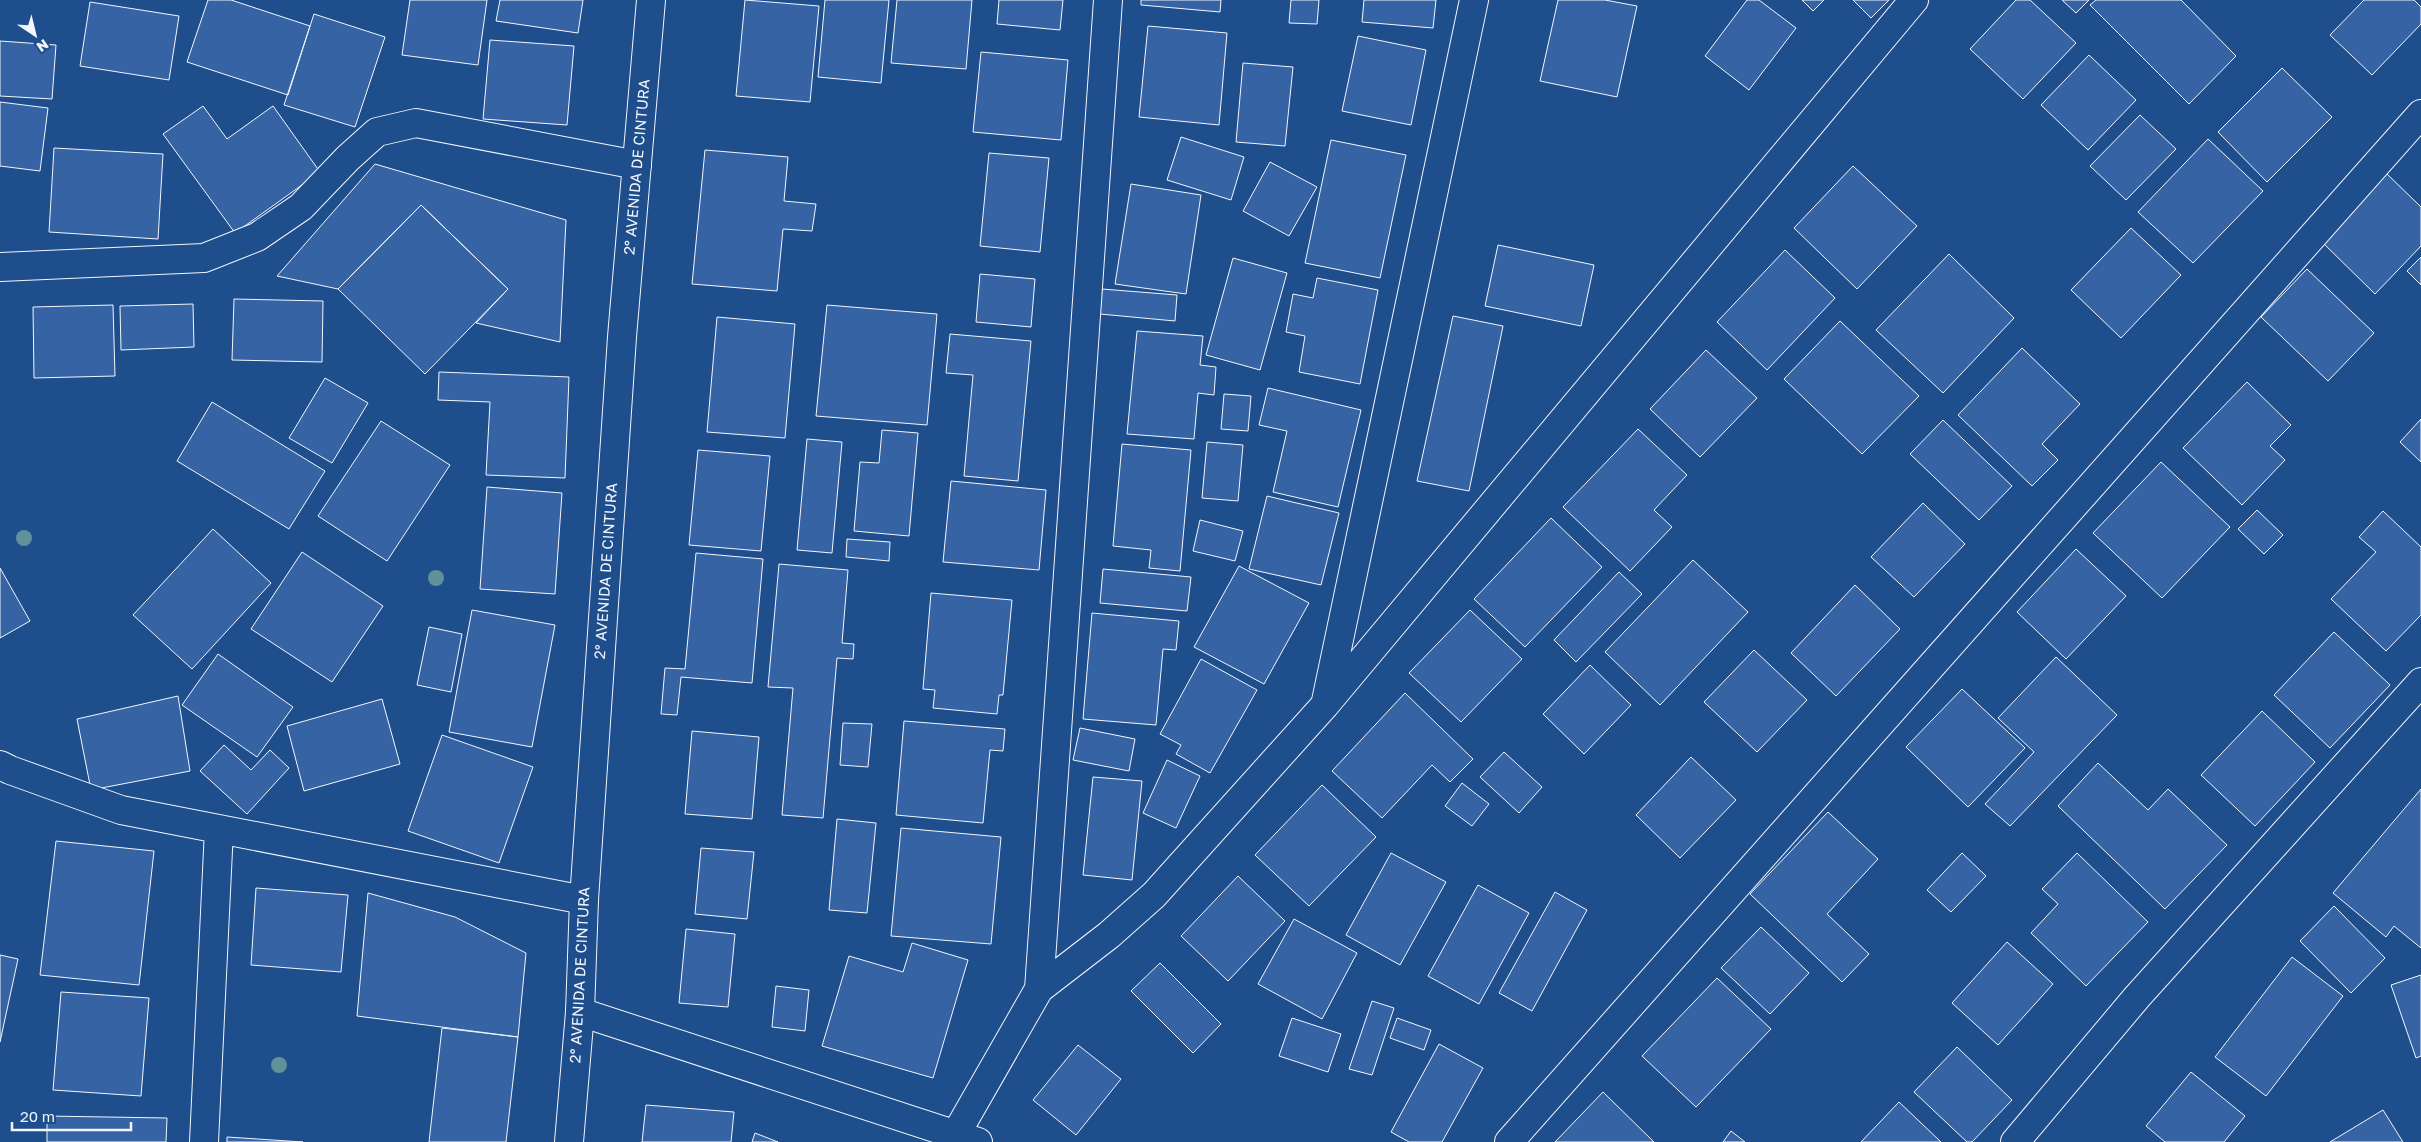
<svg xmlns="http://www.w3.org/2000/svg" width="2421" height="1142" font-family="'Golos Text',sans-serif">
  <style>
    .building { fill: #3563a3; stroke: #f2f6ff }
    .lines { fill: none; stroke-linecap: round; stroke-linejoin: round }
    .street-casing { stroke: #f2f6ff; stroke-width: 30 }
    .secondary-casing { stroke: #f2f6ff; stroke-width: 30 }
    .street { stroke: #1f4e8c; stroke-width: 28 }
    .secondary { stroke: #1f4e8c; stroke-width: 28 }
    .tree { fill: #61919a }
    .labels { text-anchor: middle; stroke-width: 4; stroke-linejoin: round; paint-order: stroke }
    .street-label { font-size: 15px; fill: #f2f6ff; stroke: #1f4e8c }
  </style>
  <rect width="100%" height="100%" fill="#1f4e8c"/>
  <!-- building -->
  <path class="building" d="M208,0H231L310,26L288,95L187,62Z
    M410,0H487L478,65L402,55Z
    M500,0H583L578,33L496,21Z
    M745,0L819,6L810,102L736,96Z
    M825,0H889L881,83L818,77Z
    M897,0H972L966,69L891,63Z
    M999,0H1063L1060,30L997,24Z
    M1141,0H1221L1220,12L1141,5Z
    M1291,0H1319L1317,24L1289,23Z
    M1364,0H1436L1433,28L1362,22Z
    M1558,0H1605L1637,6L1617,97L1540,81Z
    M1747,0H1759L1796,28L1749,90L1705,56Z
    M1802,0H1824L1813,11Z
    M1853,0H1889L1871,18Z
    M2016,0H2030L2076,43L2023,99L1970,49Z
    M2062,0H2089L2076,13Z
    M2096,0H2181L2236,56L2189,104L2090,5Z
    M2364,0H2414L2421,7V24L2372,75L2330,35Z
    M90,2L179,16L169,80L80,66Z
    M314,14L385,37L355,127L284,105Z
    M1148,26L1227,33L1219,125L1139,117Z
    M1358,36L1426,50L1411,125L1342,111Z
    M490,40L574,46L567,125L483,119Z
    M0,41L56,45L52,99L0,96Z
    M981,52L1068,60L1061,140L973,132Z
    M2089,55L2136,100L2088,150L2041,105Z
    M1243,63L1293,67L1285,146L1236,142Z
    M2282,68L2332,117L2267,182L2218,132Z
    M0,102L48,108L40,171L0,166Z
    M203,106L227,139L273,106L320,172L235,233L163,134Z
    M2140,115L2176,149L2126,200L2090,166Z
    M1181,137L1244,157L1231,200L1167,180Z
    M2208,139L2263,191L2193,263L2138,212Z
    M1331,140L1406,155L1380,278L1305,263Z
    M54,148L163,154L158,239L49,232Z
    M705,150L788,157L784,201L816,204L812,231L783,229L777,291L692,284Z
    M989,153L1049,158L1040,252L980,246Z
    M1270,162L1317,187L1289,236L1243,211Z
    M375,164L566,220L560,342L476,323L508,289L421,205L338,289L277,276Z
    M1853,166L1917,226L1857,289L1794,228Z
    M2385,172L2421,207V246L2375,294L2320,240Z
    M1131,184L1201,195L1186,294L1115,284Z
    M421,205L508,289L425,374L338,289Z
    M2131,228L2181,275L2121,338L2071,290Z
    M1498,245L1594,265L1581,326L1485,306Z
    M1785,250L1835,298L1767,370L1717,322Z
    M1949,254L2014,318L1943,393L1876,330Z
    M2421,257V285L2407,271Z
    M1233,258L1287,273L1260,370L1206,355Z
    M2307,269L2374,333L2328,381L2261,317Z
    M980,274L1035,279L1031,327L976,322Z
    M1317,278L1378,290L1360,384L1299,372L1305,336L1286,332L1293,294L1313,298Z
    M1102,289L1177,295L1175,321L1100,314Z
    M234,299L323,301L322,362L232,360Z
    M193,304L194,347L121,350L120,306Z
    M113,305L115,376L34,378L33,307Z
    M827,305L937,314L927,425L816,416Z
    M1453,316L1503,326L1469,491L1417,481Z
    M717,317L795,324L785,438L707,432Z
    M1840,321L1919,396L1862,454L1784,379Z
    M1137,331L1203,336L1200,365L1216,367L1214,395L1198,393L1194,439L1127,434Z
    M950,334L1031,341L1018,481L964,476L973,375L946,373Z
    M2022,348L2080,404L2042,444L2058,460L2032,486L1958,415Z
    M1706,350L1757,398L1700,457L1650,409Z
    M439,372L569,377L565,478L486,475L490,402L438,400Z
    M325,378L368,403L332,463L289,438Z
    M2247,382L2291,425L2270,446L2285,460L2242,505L2183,448Z
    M1268,388L1361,410L1338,507L1273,492L1287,431L1259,425Z
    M1224,394L1251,396L1248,431L1221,429Z
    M212,402L325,471L289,529L177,461Z
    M2421,419V462L2400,442Z
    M1943,420L2012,486L1979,520L1910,454Z
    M381,421L450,465L387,561L318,516Z
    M1638,429L1687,475L1654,510L1672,527L1630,571L1563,507Z
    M882,430L918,433L909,536L854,531L860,462L879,463Z
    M807,439L842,442L832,553L797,550Z
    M1207,442L1243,445L1238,501L1202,498Z
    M1122,444L1191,450L1180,571L1149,568L1151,550L1113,546Z
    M698,450L770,456L761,551L689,545Z
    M2161,462L2230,527L2162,598L2093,533Z
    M951,481L1046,490L1039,570L943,562Z
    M487,487L562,493L555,594L480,589Z
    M1267,496L1339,513L1321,585L1249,569Z
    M1923,503L1965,544L1914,597L1871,557Z
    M2257,510L2283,535L2264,554L2238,529Z
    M2383,511L2421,547V615L2386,651L2331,599L2376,552L2359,537Z
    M1551,518L1602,567L1525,647L1474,599Z
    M1200,520L1243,531L1235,561L1193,551Z
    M213,529L271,583L192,669L133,615Z
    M847,539L890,542L889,561L846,557Z
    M2076,549L2126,596L2066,659L2017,612Z
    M302,552L383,606L332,682L251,629Z
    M696,553L763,559L752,683L681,677L677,715L661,714L665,668L685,669Z
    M1693,560L1748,612L1660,705L1605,652Z
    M779,564L848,570L842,643L854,644L853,659L837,658L823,818L782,815L793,688L768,687Z
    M1239,566L1309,603L1264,684L1194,647Z
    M0,568L30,621L0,638Z
    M1103,569L1191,577L1187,611L1100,603Z
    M1619,572L1642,594L1576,662L1554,640Z
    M1855,585L1900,629L1836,696L1791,653Z
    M931,593L1012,600L1003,695H999L997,714L933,708L935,690L923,689Z
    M472,610L555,625L532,747L449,732Z
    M1470,610L1522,659L1461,722L1409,673Z
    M1092,613L1179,621L1176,650L1163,649L1156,725L1083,719Z
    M429,627L462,634L451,692L417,685Z
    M2334,632L2390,685L2330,748L2274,695Z
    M1754,650L1807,700L1757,752L1704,702Z
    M218,654L293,707L257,757L182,705Z
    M2056,657L2117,715L2010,826L1985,804L2034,752L1998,718Z
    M1201,659L1257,690L1210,773L1176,754L1181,745L1160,734Z
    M1590,665L1631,705L1584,754L1543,714Z
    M1962,689L2025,748L1968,807L1906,747Z
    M1405,693L1473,759L1450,782L1432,765L1382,818L1332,771Z
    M178,696L190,771L91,790L77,719Z
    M382,699L400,764L304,791L287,726Z
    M2262,711L2315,762L2255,826L2201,775Z
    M904,721L1005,729L1003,751L990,750L983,823L896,815Z
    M843,723L872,724L868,767L840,765Z
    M1080,728L1135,739L1129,771L1073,760Z
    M692,731L759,737L752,819L685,814Z
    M442,735L533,767L499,863L408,831Z
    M224,745L251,770L270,750L289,768L247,814L200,771Z
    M1504,752L1542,787L1519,813L1480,777Z
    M1691,757L1736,800L1680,858L1636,815Z
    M1167,760L1200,776L1176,828L1143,813Z
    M2098,763L2148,810L2168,789L2227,845L2165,909L2058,806Z
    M1093,777L1142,781L1132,880L1083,875Z
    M1462,783L1489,804L1472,826L1445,806Z
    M1322,785L1376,837L1309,906L1255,855Z
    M2421,789V948L2394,926L2386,937L2333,893Z
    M1828,812L1878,859L1827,914L1869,954L1842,982L1750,894Z
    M837,819L876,823L867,913L829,910Z
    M901,828L1001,837L991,944L891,936Z
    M56,841L154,851L139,985L40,975Z
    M701,848L754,852L747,919L695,914Z
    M1391,853L1446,882L1400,965L1346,935Z
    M1962,853L1986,876L1951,912L1927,890Z
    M2077,853L2148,922L2086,986L2031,933L2058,904L2042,889Z
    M1238,876L1285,921L1228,981L1181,936Z
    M1478,885L1529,913L1479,1004L1428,976Z
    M256,888L348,895L341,972L251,965Z
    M1555,892L1587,910L1532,1011L1499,993Z
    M368,893L455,917L526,953L518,1037L357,1016Z
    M2334,906L2385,958L2351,993L2300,941Z
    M1294,919L1357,953L1322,1019L1258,984Z
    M1761,927L1809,973L1770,1014L1721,968Z
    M686,929L735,934L728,1007L679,1003Z
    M2007,942L2053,984L1998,1045L1952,1003Z
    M912,943L968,960L933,1078L822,1046L849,956L903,972Z
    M0,955L18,959L0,1042Z
    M2292,957L2343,996L2266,1096L2215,1057Z
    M1160,963L1221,1024L1193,1053L1131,991Z
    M2421,975V1056L2416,1058L2391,985Z
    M1717,978L1771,1029L1696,1107L1642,1056Z
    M776,986L809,990L805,1031L772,1027Z
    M61,992L149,998L141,1096L53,1090Z
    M1372,1001L1394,1008L1372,1075L1349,1069Z
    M1292,1018L1341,1034L1328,1072L1279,1056Z
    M1397,1018L1431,1030L1424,1050L1390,1038Z
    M442,1028L518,1037L506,1142H429Z
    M1439,1044L1483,1068L1442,1142H1409L1391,1132Z
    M1078,1045L1121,1079L1076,1135L1033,1100Z
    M1957,1047L2012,1100L1972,1142H1967L1914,1092Z
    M2191,1072L2245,1116L2224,1142H2165L2146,1126Z
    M1603,1092L1654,1142H1555Z
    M1899,1102L1941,1142H1861Z
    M646,1105L734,1112L731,1142H642Z
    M2383,1110L2403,1142H2330Z
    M47,1116L167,1118L166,1142H47Z
    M1731,1131L1745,1142H1723Z
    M755,1133L778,1142H752Z
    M227,1137L303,1142H227Z"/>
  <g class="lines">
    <defs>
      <path id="street" d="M0,267L204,258L257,237L301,207L348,158L377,132L416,123L637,165
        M1326,701L1474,0
        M0,765L10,770L121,810L584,900
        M1039,989L1108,0
        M580,1012L978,1142
        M956,1134L1039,989L1109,935L1154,895L1325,705L1914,0
        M204,1142L219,829
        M1509,1142L2421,114
        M2015,1142L2137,997L2421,682"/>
      <path id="secondary" d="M569,1142L580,1012L584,900L622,337L651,0"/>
    </defs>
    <!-- street casing -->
    <use href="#street" class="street-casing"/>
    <!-- secondary casing -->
    <use href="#secondary" class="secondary-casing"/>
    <!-- street -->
    <use href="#street" class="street"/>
    <!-- secondary -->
    <use href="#secondary" class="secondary"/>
  </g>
  <!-- trees -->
  <g class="tree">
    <circle cx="24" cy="538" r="8"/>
    <circle cx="436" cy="578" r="8"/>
    <circle cx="279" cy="1065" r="8"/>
  </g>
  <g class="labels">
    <!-- street labels -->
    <g class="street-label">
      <text transform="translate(637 167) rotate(-85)" y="5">2° AVENIDA DE CINTURA</text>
      <text transform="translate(606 571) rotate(-86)" y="5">2° AVENIDA DE CINTURA</text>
      <text transform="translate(580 975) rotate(-87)" y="5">2° AVENIDA DE CINTURA</text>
    </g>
  </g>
  <!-- north arrow -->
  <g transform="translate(35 35) rotate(145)" stroke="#1f4e8c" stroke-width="4" paint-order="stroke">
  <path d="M0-4L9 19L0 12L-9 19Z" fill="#f2f6ff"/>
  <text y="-8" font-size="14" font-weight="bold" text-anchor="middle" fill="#f2f6ff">N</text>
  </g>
  <!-- scale -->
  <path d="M12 1122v8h119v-8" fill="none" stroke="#f2f6ff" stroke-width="2.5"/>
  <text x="20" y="1122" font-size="15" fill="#f2f6ff" stroke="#1f4e8c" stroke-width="4" paint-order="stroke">20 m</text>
</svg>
